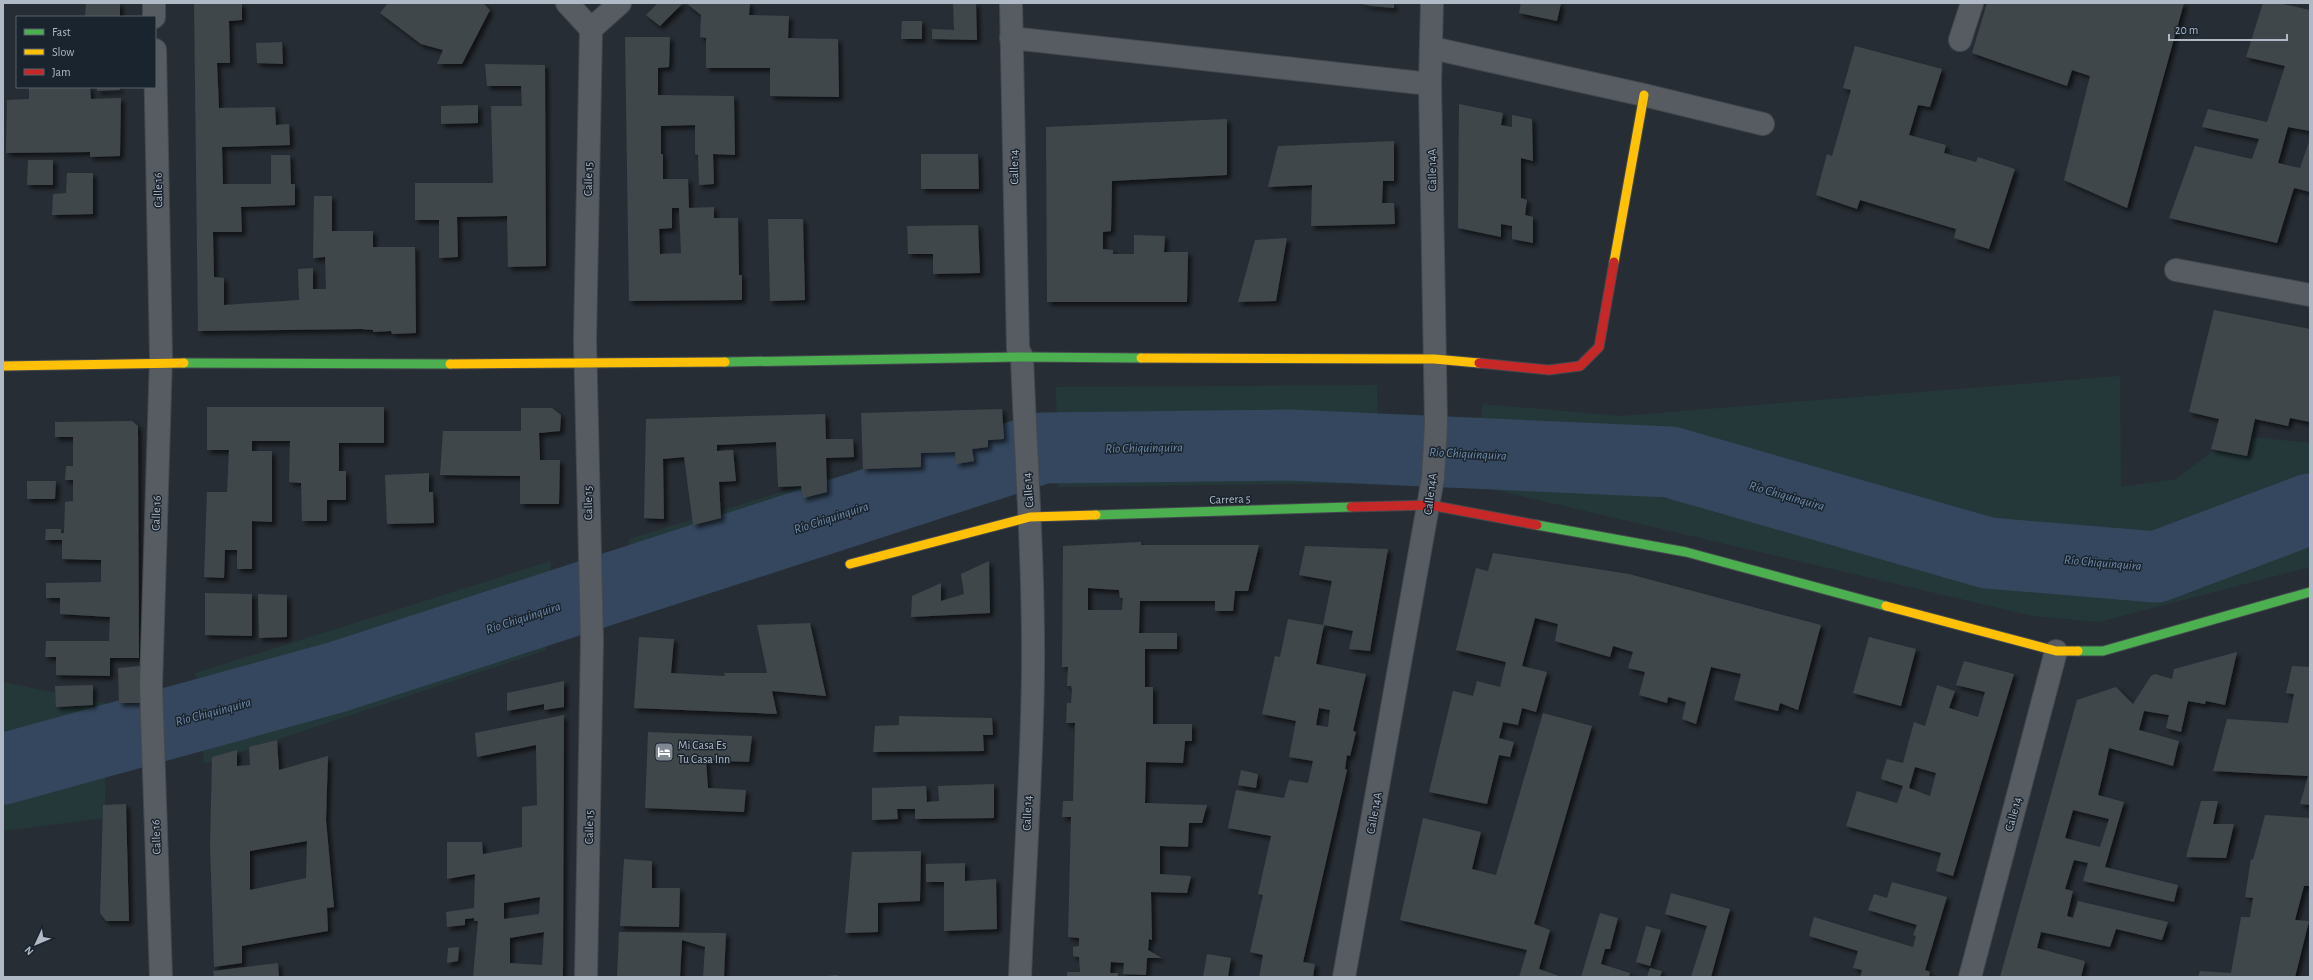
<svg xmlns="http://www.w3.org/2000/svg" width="2313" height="980" font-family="'Alegreya Sans',sans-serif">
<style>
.green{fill:#24383a}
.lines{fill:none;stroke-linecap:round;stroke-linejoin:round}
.river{stroke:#34475e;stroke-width:71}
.building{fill:#41464c;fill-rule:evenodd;filter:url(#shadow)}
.street-casing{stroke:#45494f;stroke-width:24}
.fast-casing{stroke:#45494f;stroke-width:11}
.slow-casing{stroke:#45494f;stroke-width:11}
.jam-casing{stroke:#45494f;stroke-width:11}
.street{stroke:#575c62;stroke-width:22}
.fast{stroke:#4caf50;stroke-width:9}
.slow{stroke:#ffc107;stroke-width:9}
.jam{stroke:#c62828;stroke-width:9}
.labels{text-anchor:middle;stroke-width:3;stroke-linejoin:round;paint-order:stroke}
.street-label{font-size:12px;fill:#b0bac6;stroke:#1a242f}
.poi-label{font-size:12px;fill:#b0bac6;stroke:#1a242f;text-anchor:start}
.water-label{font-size:13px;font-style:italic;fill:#708caa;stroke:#1a242f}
</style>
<defs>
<filter id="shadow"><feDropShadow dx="3.5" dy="3.5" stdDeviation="2" flood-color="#0009"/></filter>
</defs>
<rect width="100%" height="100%" fill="#272d34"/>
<!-- green -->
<g class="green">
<path d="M2120,376l1,111 55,-8 59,-44 75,8v124l-211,55 -66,-6 -563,-132 13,-80 137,12z"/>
<path d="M1377,385l1,98 -320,4 -2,-100z"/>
<path d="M988,442l8,56 -369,118 2,-77 185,-57z"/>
<path d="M551,561l-5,89 -342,114 -8,-91z"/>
<path d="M3,682l103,21 -1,115 -102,13z"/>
</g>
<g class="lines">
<!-- river -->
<path class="river" d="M3,769l334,-92 706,-229 247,-3 380,17 318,91 168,14 154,-58"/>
</g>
<!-- building -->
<g class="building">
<path d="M86,3h34v14h-35z"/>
<path d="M194,3h48v17l-13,1 1,42h-13l2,45 56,-1 1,18 13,-1 1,21 -68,2 1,37h48v-29h19l1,29h4v21l-54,2 1,25h-29l1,45 10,1v27l75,-5 -1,-31 15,-1v21h13l-1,-32 -12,1 1,-62h18v35h41v16h42l1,86 -24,1 -1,-3 -18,1v-2l-12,-1 -163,2z"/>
<path d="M388,3h95l7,7 -28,54h-25l6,-14 -22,-6 -41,-31z"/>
<path d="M658,3h25l-23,23 -14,-11z"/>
<path d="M686,3h64l-1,12 40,1 -1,22 50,1 1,58 -69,-1v-28h-64v-30l-6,-1 1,-22z"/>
<path d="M953,3h23l1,37 -45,-1v-10l22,1z"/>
<path d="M1358,3h36v5l-23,-2z"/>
<path d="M1521,3h40l-4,18 -38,-8z"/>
<path d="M1987,3h197l-57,205 -63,-28 26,-104 -18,-6 -5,16 -95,-33z"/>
<path d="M2263,3h16l31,7v121l-22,-4 -10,36 22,5 10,-29v53l-16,-4 -17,55 -108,-25 26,-72 57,13 7,-20 -57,-12 6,-18 59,13 18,-56 -39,-9z"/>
<path d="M902,21h20v18h-21z"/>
<path d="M625,37h45l-1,30 -11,1v27l76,1 1,59 -22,-1 1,30 -15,1 -1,-30 -3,-1v-29l-34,1v28h2v25h25l1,29 25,-1v11h24l1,57h3v25l-113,1zM672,208h7l2,45 -21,1 -1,-25 13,-1z"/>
<path d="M282,42l1,22 -26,-1 -1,-20z"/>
<path d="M1855,46l87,23 -12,38 -12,-2 -9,30 37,10 -2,8 32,9 2,-5 37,12 -26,80 -35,-11 2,-9 -96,-29 -3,9 -41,-14 11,-41 5,2 19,-66 -8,-2z"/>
<path d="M485,64l60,1 1,201 -38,1 -1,-51 -50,1 1,40 -19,1v-38h-24v-37h78l-2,-77h31l-1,-20h-34z"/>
<path d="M29,87h61l1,12 30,-1 -1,58 -30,1v-5l-84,1 1,-53 22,-1z"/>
<path d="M97,87h23v3l-23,1z"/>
<path d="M1459,104l44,9 -2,12 11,2v-12l20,4 1,42 -12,-3v40l6,2 -2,15 8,2v26l-21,-4v-13l-11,-2v13l-43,-9z"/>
<path d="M478,105v18l-37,1v-18z"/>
<path d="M1227,119v56l-115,6 -1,50 -8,1v17l10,1v4h21v-19l31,1 -1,16h24l-1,50h-140l-1,-175z"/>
<path d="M1394,141v40h-11l-1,22h12l1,21 -84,2 1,-41 -44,2 10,-41z"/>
<path d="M921,154h57l1,35h-58z"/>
<path d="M28,160h25v25h-26z"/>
<path d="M67,173h26v41l-41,1 1,-21 13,-1z"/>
<path d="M768,219h35l2,81 -35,1z"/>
<path d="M978,225l2,48 -47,1v-20h-25l-1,-28z"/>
<path d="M1287,238l-11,63 -38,1 17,-62z"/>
<path d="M2214,310l96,19v93l-20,-4 -2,8 -33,-7 -8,37 -36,-7 8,-30 -30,-7z"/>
<path d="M207,407h177v36h-45v28h7v29h-19v21h-25l-1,-38 -12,-1 1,-41h-38v10h20v71l-20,-1v48h-15v-19h-12l-1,28 -20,-1 3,-85h20l2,-42h-22z"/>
<path d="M521,408h31l9,7 -1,16 -21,2 1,27h20l-1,44h-39v-28l-80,-1 3,-44h78z"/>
<path d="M1002,409l2,30 -16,1v7l-16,2 2,12 -18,3 -1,-12 -34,1v14l-58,2 -2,-56z"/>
<path d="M825,414l1,25h27l1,18 -28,1 1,34 -24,6 -2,-12 -23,1 -2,-45 -59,3v6l16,-1 3,31 -17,1 2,36 -28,7 -9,-68 -21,2 1,60 -20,-1 2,-99z"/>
<path d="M132,421l6,5 1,232h-29v18l-54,-1v-18h-11l1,-16h63l1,-24 -50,-3v-16h-14v-15l55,-1v-22l-39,-1v-19h-17l1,-11h15v4h3l1,-31 8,-1v-21h-8l1,-14h7v-29h-18v-15z"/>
<path d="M429,473v19h4l1,31 -47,1 -2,-49z"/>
<path d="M27,481h29l-1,18h-28z"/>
<path d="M1141,542v3h118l-11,46h-13l-2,20h-18v-10h-75l-1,32h38v16h-32v38h8v37h39v17h-7l-2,22 -37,-1 -1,41 62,2 -5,18h-13l-1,24 -28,-1v28l31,2 -4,17 -36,-1 1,48 -3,-1 -1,11 14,8h-15l-1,17 -23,-1 1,-11 -13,-1 -1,11h8v4h-51v-5h13l-1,-15 -6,-1v-9l6,-1v-8l-11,-1 3,-120h-9l1,-16h10l2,-78h-9l1,-20h4l1,-13 -1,-4h-4l1,-19h-6l1,-121zM1088,588l31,2 1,8h3l-1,12h-34z"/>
<path d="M1305,546l83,3 -18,102 -21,-2 4,-18 -29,-6 -8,39 50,10 -13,57 3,1 -6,24 -3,-1 -2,14 2,1 -44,192 12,2 -2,13h-54l4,-22 -13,-3 13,-57 -5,-1 13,-58 -43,-8 8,-38 48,8 5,-18 19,3 5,-22 -24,-4 7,-36 -34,-7 13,-58 5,1 8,-38 35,6 9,-44 -33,-6zM1319,708l11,2 -2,17 -12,-2z"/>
<path d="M1493,553l136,21 192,51 -23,85 -18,-7 -2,8 -44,-11 7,-26 -30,-7 -15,57 -14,-5 4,-17 -18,-5 -1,6 -28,-8 6,-23 -17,-4 5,-16 -20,-6 -3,11 -55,-16 3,-17 -23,-6 -13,48 25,6 -11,40 -14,-4 -4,17 -15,-3 -4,16 15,4 -4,15 -11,-2 -12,49 -58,-12 24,-101 20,5 4,-15 23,6 6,-25 -50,-12 20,-82 12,3z"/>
<path d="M989,561l1,52 -79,4 1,-21 29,-13v18l23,-7 -3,-20z"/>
<path d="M205,593l47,1v42l-47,-1z"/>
<path d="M258,594l29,1v42l-28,1z"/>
<path d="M810,623l16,73 -54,-5 5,23 -143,-6 5,-71 35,2 -3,34 54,3 -1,-3h43l-10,-48z"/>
<path d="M1869,637l47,12 -15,57 -48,-13z"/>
<path d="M2237,652l-12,53 -19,-4 -1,3 -17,-3 -7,31 -15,-4 3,-13 -25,-4 -5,19 40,11 -6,25 -64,-18 -3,14 -8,33 26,7 -19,65 73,18 -4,17 -91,-21 5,-18 -14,-3 -9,29 8,2 -6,25 6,2 5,-17 90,21 -6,18 -46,-11 -6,18 -69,-15 -4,16 48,13 -4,16h-81l77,-277 39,-13 17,17 18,-28 4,-2 17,5 2,-10zM2073,810l36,9 -9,28 -35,-9z"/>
<path d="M1964,661l50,13 -61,202 -17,-5 5,-18 -95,-27 11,-35 40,12 6,-17 -22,-7 2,-8 4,-12 16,4 11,-41 11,4 12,-41 18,6 -6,17 29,9 7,-25 -29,-7zM1915,767l21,6 -6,23 -21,-8z"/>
<path d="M140,666v37h-21l-1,-35z"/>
<path d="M2292,666l18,1v138l-10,-1 8,-28 -95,-5 14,-52 61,4 6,-29 -8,-1z"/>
<path d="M564,681v26l-20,3v-6l-37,7v-18z"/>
<path d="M93,685v20l-37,2 -1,-21z"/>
<path d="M1543,713l49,13 -58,198 16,6 -11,39 23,8h-43l8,-27 -127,-30 23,-102 58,14 -9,37 24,6z"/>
<path d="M564,715l-1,262h-90l5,-56h-4v-3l-9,1v6l-18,2 -1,-15 28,-4 1,-34 -28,5v-37h35l1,12 39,-7v-40l15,-2 -1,-60 -59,12 -2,-24zM540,897l-1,17 -35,5v-16zM544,932l-2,33 -32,-2v-25z"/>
<path d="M899,716l93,2 1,17h-10l1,16 -111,1 2,-26 24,-1z"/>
<path d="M648,732l104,4 -3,26 -43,-2 2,28 38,2 -2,22 -99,-4z"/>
<path d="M277,740l2,30 49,-14 -2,64 8,87 -7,1 1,23 -86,15v17l-28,4 -4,-122 2,-88 25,-7v16l13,-1 -1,-18zM307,841l-1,37 -56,12v-39z"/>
<path d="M1241,770l17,4 -2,14 -18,-3z"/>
<path d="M994,784v34l-79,1v-10h-18l1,10 -26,1v-32l54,-2 1,16 12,-1 -1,-15z"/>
<path d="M2201,801h17l-5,23h21l-8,34 -40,-1z"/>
<path d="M126,804l3,117h-23l-6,-8 3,-108z"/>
<path d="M2265,815l45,3v68h-6l-9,34 14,1 -14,56h-97l2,-6 31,2 10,-56h9l3,-19 -8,-1 6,-38 2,1z"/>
<path d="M921,851l-1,50 -42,2v29l-33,1 7,-81z"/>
<path d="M624,859l28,2v27h28l-1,39 -59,-1z"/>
<path d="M965,863v18l31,-2 1,50 -53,2v-49h-18v-18z"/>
<path d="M1892,882l55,15 -22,73 5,2 -1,5h-69l2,-7 -9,-2 5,-17 -49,-15 5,-19 99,30 3,-11 -3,-1 4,-10 -49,-15 6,-16 13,4z"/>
<path d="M1671,893l59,16 -19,68h-20l16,-51 -42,-12z"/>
<path d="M1600,913l18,5 -8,31h-5l-4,15 29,9 -1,4h-48z"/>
<path d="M1646,926l15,4 -11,36 -14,-4z"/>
<path d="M619,932l107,1 -2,44h-21l2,-30 -23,-7 -2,37h-63z"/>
<path d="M459,947l-1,14 -11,2 1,-15z"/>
<path d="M1207,954l24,4 -3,19h-25z"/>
<path d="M278,963l1,14h-65l-1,-6z"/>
<path d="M1650,968l12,3 -2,6h-13z"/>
<path d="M838,975v2h-11v-1z"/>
</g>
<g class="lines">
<defs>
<g id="street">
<path d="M154,3v14"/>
<path d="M567,3l24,26"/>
<path d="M1011,3l7,346 4,8c4,105 12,210 11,315 -1,101 -9,203 -13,305"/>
<path d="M591,29l29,-26"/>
<path d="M1011,38l419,46"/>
<path d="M1960,40l12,-37"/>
<path d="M1432,48l212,47 119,29"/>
<path d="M155,50l6,307 -10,329 10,291"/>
<path d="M2176,270l134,25"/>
<path d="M586,977l6,-337 -7,-300 6,-311"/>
<path d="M1344,977l89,-499 3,-55 -6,-339 2,-81"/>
<path d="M1970,977l86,-326"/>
</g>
<g id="fast">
<path d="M725,362l297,-5 119,1"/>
<path d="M184,363l266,1"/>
<path d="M1096,515l255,-8"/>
<path d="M1537,525l149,27 200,54"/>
<path d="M2078,651h25l207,-59"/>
</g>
<g id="slow">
<path d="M1614,262l30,-167"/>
<path d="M1141,358l293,1 45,4"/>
<path d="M450,364l275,-2"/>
<path d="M3,366l181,-3"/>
<path d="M850,564l180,-47 66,-2"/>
<path d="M1886,606l170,45h22"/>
</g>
<g id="jam">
<path d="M1479,363l70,7 31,-4 19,-19 15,-85"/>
<path d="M1351,507l79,-2 107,20"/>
</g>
</defs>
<!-- street casing -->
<use href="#street" class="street-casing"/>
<!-- fast casing -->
<use href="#fast" class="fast-casing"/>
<!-- slow casing -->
<use href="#slow" class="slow-casing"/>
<!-- jam casing -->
<use href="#jam" class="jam-casing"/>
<!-- street -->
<use href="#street" class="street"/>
<!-- fast -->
<use href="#fast" class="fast"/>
<!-- slow -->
<use href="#slow" class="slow"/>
<!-- jam -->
<use href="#jam" class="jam"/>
</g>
<!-- icons -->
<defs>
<symbol id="hotel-square" viewBox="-11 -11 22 22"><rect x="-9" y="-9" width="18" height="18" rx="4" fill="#808993" stroke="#1a242f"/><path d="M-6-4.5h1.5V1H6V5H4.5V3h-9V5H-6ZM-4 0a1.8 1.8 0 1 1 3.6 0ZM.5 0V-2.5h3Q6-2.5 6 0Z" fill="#fff"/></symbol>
</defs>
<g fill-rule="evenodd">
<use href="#hotel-square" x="653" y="741" width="22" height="22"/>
</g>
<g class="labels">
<!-- street labels -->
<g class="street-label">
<text transform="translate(1014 167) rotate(-91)" y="4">Calle 14</text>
<text transform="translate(1432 170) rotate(-91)" y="4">Calle 14A</text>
<text transform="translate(588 179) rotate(-89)" y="4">Calle 15</text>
<text transform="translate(158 190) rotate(-91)" y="4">Calle 16</text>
<text transform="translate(1028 490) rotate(-95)" y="4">Calle 14</text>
<text transform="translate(1430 494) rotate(-83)" y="4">Calle 14A</text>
<text transform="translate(1230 499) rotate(-2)" y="4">Carrera 5</text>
<text transform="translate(588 503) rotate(-91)" y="4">Calle 15</text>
<text transform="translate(156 513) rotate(-88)" y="4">Calle 16</text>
<text transform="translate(1027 813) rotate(-88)" y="4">Calle 14</text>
<text transform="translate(1374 813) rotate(-80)" y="4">Calle 14A</text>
<text transform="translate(2013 814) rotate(-75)" y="4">Calle 14</text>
<text transform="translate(589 827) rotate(-89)" y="4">Calle 15</text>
<text transform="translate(156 837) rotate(-92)" y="4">Calle 16</text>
</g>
<!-- poi labels -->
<g class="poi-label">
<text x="678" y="749">Mi Casa Es<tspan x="678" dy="14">Tu Casa Inn</tspan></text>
</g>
<!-- water labels -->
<g class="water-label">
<text transform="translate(1144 447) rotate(-1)" y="5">Río Chiquinquira</text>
<text transform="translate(1468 453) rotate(3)" y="5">Río Chiquinquira</text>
<text transform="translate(1787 495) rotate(16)" y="5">Río Chiquinquira</text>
<text transform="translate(831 517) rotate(-18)" y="5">Río Chiquinquira</text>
<text transform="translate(2103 562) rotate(5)" y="5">Río Chiquinquira</text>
<text transform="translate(523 617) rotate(-18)" y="5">Río Chiquinquira</text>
<text transform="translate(213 711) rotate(-15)" y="5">Río Chiquinquira</text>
</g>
</g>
<!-- border -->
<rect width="2313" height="980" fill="none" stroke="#b0bac6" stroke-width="8"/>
<!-- legend -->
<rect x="16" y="16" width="140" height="72" fill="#1a242f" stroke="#56606b"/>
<rect x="24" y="29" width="20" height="6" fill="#4caf50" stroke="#56606b"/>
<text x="52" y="36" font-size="12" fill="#b0bac6">Fast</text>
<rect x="24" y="49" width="20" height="6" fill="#ffc107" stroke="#56606b"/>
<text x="52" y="56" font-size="12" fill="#b0bac6">Slow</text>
<rect x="24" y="69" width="20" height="6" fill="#c62828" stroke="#56606b"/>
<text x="52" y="76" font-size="12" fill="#b0bac6">Jam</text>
<!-- north arrow -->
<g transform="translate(36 944) rotate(226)" stroke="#1a242f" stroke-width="3" paint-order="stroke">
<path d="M0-3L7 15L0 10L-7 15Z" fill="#b0bac6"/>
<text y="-6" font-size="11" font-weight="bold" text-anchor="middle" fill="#b0bac6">N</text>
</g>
<!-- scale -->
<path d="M2169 34v6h118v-6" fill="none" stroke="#b0bac6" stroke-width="2"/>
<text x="2175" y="34" font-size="12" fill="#b0bac6" stroke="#1a242f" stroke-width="3" paint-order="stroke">20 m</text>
</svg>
